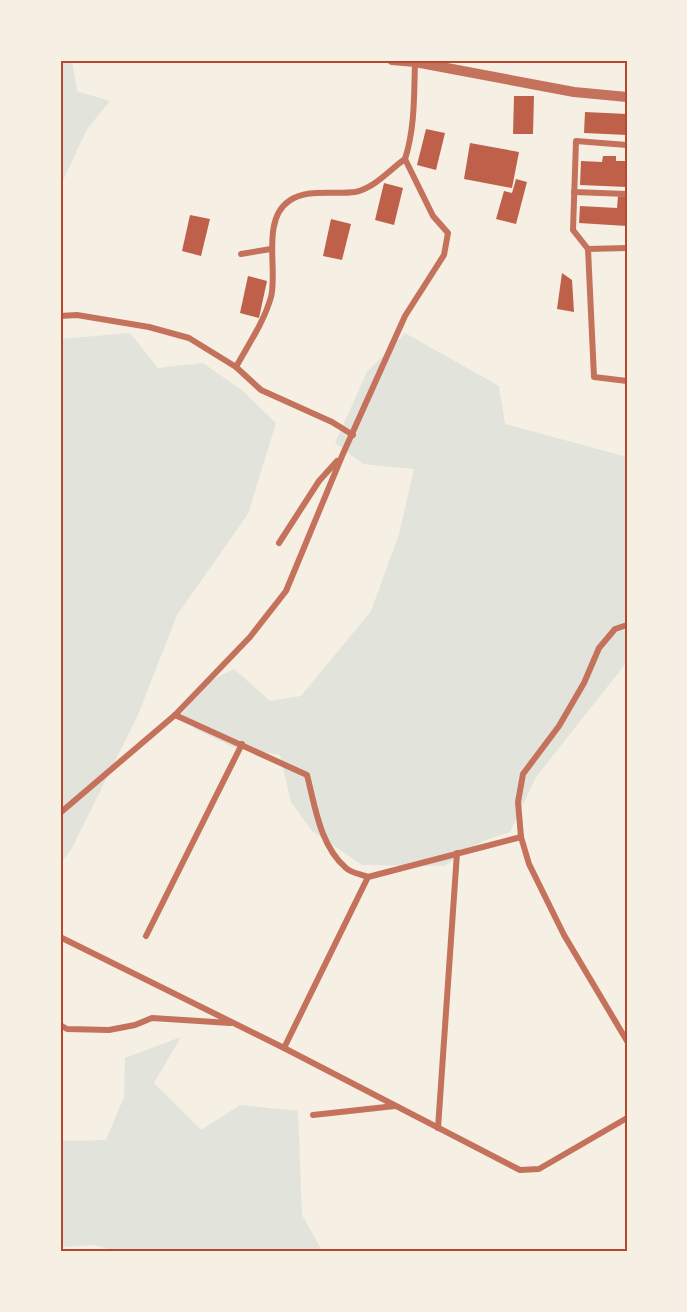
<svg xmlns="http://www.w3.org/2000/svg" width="687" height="1312" font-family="'Work Sans',sans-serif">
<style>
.green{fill:#e2e4dc}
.building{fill:#bf614a}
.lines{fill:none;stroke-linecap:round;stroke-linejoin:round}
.minor{stroke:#c5725c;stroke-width:6}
.tertiary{stroke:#c5725c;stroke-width:10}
.neatline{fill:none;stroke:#b5482f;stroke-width:2}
</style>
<rect width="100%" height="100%" fill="#f6efe4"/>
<!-- green -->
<g class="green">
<path d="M60,60h12l5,31 33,10 -23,28 -27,58z"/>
<path d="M130,333l28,35 45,-5 40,28 33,32 -28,91 -71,101 -39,100 -67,135 -11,14v-525z"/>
<path d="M405,333l94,53 6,38 122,33v205l-91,115 -26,55 -27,9 -39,25 -82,-1 -50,-34 -21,-29 -11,-47 -47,-8 -38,-18 -13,-15 26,-32 26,-13 36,32 31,-5 70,-85 28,-77 15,-65 -51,-5 -28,-21 32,-71z"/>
<path d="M181,1037l-27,46 47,47 39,-25 58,6 4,104 21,37h-206l-22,-7 -35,2v-106l46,-1 18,-43 1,-39z"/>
</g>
<!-- building -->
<g class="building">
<path d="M514,96h20l-1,38h-20z"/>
<path d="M585,112l42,2v21l-43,-2z"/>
<path d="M426,129l19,4 -9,37 -19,-5z"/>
<path d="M470,143l49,9 -7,36 -48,-9z"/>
<path d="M603,156h13v5h11v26l-47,-2 1,-24 21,1z"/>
<path d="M516,179l11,3 -11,42 -20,-5 8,-28 8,2z"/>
<path d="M384,183l19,5 -9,37 -19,-5z"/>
<path d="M618,196l9,1v29l-48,-3 1,-17 37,2z"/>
<path d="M190,215l20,4 -9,37 -19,-5z"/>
<path d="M331,219l20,5 -9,36 -19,-4z"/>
<path d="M562,273l10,7 2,32 -17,-3z"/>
<path d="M248,276l19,5 -8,37 -19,-5z"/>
</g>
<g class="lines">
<!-- minor -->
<g class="minor">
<path d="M574,192l53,2"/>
<path d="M627,248l-39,1 6,128 33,4"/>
<path d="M588,249l-15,-19 3,-89 51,4"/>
<path d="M241,254l30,-5"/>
<path d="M60,316l17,-1 72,12 40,11 47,29 25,23 71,32 21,13"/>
<path d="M236,367c12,-22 28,-45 35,-70 7,-26 -10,-77 18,-96 18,-13 45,-6 66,-9 20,-4 34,-22 50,-33"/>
<path d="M279,543l40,-62 18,-20"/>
<path d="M627,625l-12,4 -16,19 -15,35 -25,43 -36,48 -5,28 3,35 8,27 35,71 63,106"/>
<path d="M175,715l132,60c8,31 13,71 39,93 5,5 15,6 22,9l153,-40"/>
<path d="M60,813l115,-98 75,-78 36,-46 56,-135 63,-140 39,-61 4,-22 -15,-17 -28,-57c10,-31 9,-64 10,-97"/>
<path d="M146,936l96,-192"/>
<path d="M60,937l224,111 236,122 19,-1 88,-51"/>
<path d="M60,1025l7,4 42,1 26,-5 17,-7 78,5"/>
<path d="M284,1048l84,-171"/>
<path d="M313,1115l82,-9"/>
<path d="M438,1128l19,-275"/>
</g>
<!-- tertiary -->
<path class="tertiary" d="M392,60l23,2 159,30 53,5"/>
</g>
<!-- border -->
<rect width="687" height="1312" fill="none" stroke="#f6efe4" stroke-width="123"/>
<rect x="62" y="62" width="564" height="1188" class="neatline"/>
</svg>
